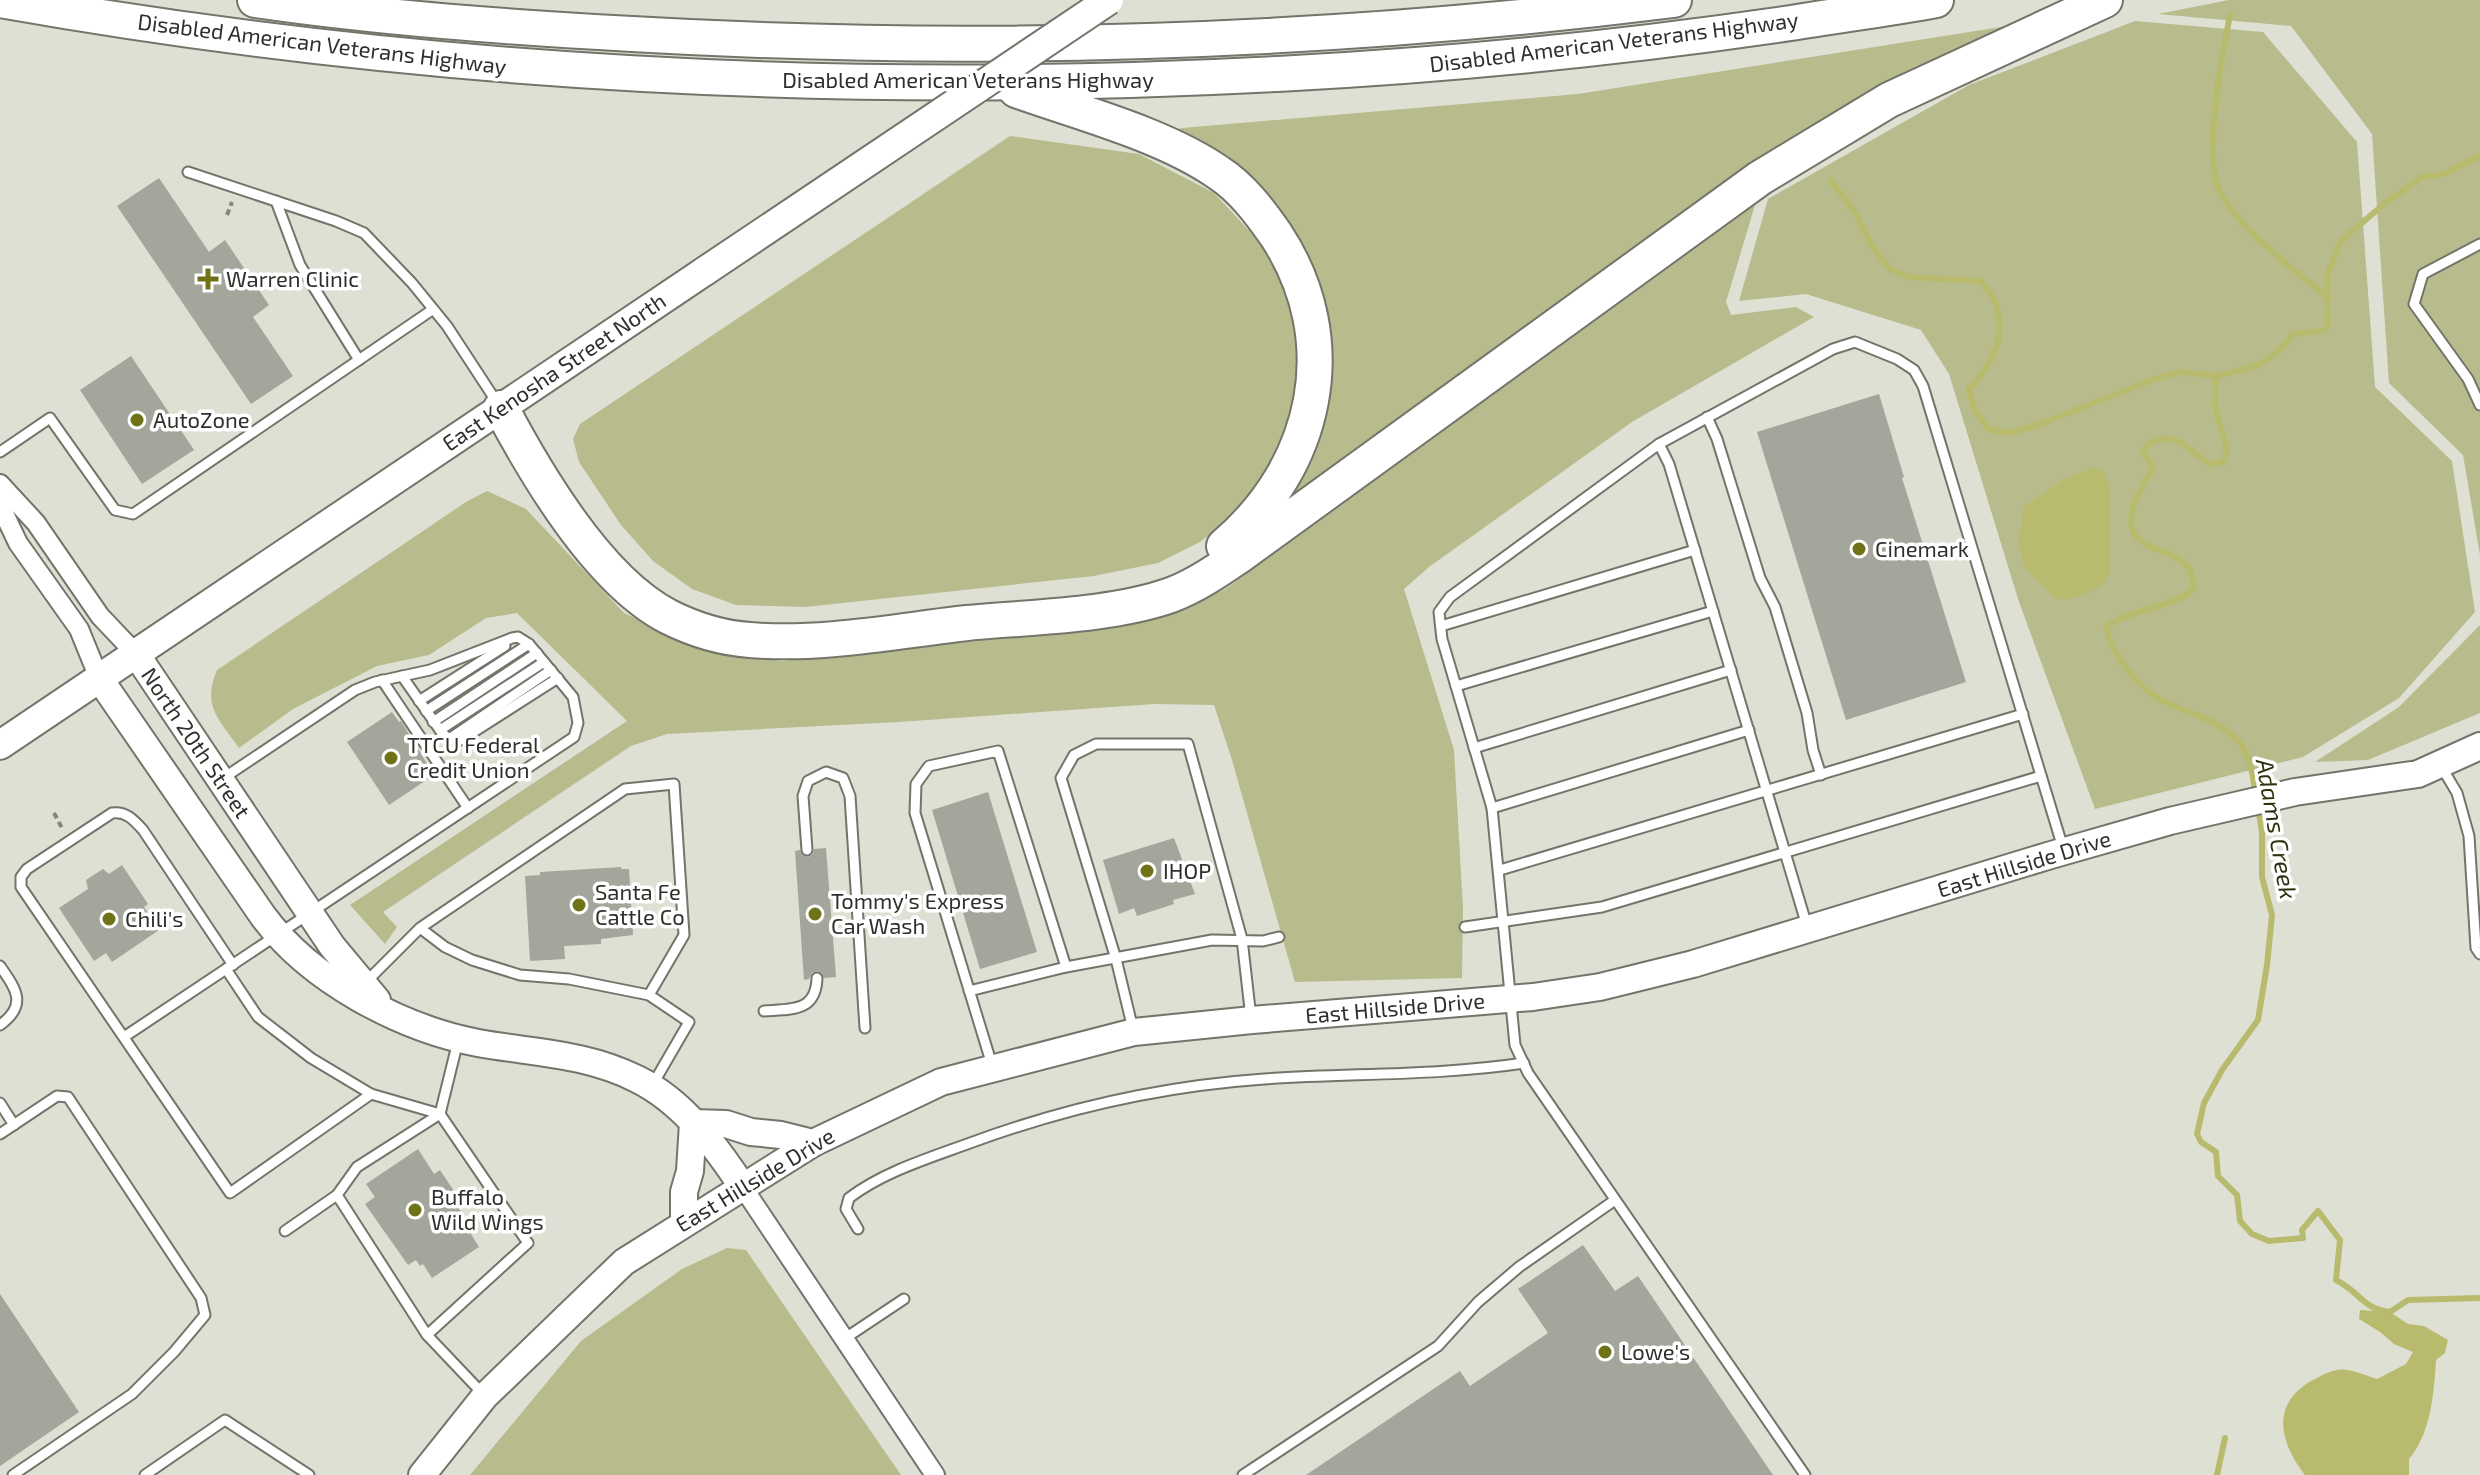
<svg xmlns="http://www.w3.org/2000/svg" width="2480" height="1475" font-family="'Exo 2',sans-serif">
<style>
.green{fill:#b8bb8c}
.water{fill:#b8bb6d}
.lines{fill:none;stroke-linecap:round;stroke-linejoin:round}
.stream{stroke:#b8bb6d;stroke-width:6}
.building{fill:#a4a59b}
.lane-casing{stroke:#73746a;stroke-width:13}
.street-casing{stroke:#73746a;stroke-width:22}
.secondary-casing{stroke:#73746a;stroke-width:30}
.primary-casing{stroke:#73746a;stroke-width:32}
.highway-casing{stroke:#73746a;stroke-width:38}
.path{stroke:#85867e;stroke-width:4;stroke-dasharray:6 4;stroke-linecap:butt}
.lane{stroke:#fff;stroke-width:9}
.street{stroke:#fff;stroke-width:18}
.secondary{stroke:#fff;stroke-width:26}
.primary{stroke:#fff;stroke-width:28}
.highway{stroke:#fff;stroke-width:34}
.primary-bridge-casing{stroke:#73746a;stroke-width:32;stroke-linecap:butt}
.primary-bridge{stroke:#fff;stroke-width:28}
.poi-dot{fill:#707217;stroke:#fff;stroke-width:3}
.labels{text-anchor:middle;stroke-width:7;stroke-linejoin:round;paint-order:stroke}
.street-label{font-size:22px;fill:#2f2f2b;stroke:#fff}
.poi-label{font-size:22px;fill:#2f2f2b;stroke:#fff;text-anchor:start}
.water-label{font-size:24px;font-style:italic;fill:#30310f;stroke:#fff}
</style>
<rect width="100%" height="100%" fill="#dfe0d4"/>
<!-- green -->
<g class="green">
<path d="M2229,0h251v555l-17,-100 -74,-72 -17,-249 -81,-108 -133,-12z"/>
<path d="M2135,21l128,11 94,110 18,245 77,74 23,151 -76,86 -96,59 -208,52 -76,-207 -70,-228 -28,-44 -115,-36 -67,7 29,-102 201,-114z"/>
<path d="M2026,23l-111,55 -623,429 -6,-7 30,-221 -144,-147 10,-4 396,-34z"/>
<path d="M1010,136l129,18 75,39 57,61 25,72 6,49 -18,65 -32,60 -52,42 -42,21 -64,13 -289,31 -69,-2 -44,-16 -39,-28 -32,-36 -42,-63 -6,-23 7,-15z"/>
<path d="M1755,205l-29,97 5,13 65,-8 18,10 -182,105 -203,145 -25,22 50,161 9,158 -1,70 -167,4 -63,-222 -18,-55 -60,-1 -255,18 -232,12 -36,12 -248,166 14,15 -12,17 -35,-39 277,-184 -110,-108 -31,5 -57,37 -52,11 -84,43 -54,39c-21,-30 -37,-42 -22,-78l249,-168 21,-11 39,18 98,104 82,37 76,11 344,-35 98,-36z"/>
<path d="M2480,625v88l-112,47 -53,2 84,-55z"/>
<path d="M727,1248l19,2 155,225h-431l111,-134 101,-72z"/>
</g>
<!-- water -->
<g class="water">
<path d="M2094,467l9,4 6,14 1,86 -8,14 -15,9 -21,6 -11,-2 -29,-29 -8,-24 6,-39 39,-26z"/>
<path d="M2360,1310l30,2 18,12 16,2 24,14 -3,13 -9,7c-2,33 -5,73 -27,99v16h-104c-28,-36 -34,-75 12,-97 9,-5 20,-10 30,-8 9,1 20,6 30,9l29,-15 7,-12 -19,-8 -14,-12 -21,-13z"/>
</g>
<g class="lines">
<!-- stream -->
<g class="stream">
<path d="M2230,15c-8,40 -29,147 -8,181 24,39 72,73 106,102"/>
<path d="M1831,180l24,33 17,33 18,23 18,8 73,4c33,37 18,76 -12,108l5,20 14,20 20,4 24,-6 123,-48 27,-7 34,4 -1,31 12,42 -4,13 -14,2c-23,-16 -39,-40 -67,-14l11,17c-6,12 -16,27 -20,40 -15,59 64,28 60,83 -25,19 -60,18 -87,37 6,28 30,59 55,73 27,14 61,19 80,45 10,14 12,31 14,47"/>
<path d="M2216,376c36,-8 55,-11 77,-42l31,-3 4,-7 -1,-49 14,-34 43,-37 39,-28 18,-1 39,-19"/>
<path d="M2258,807l4,25v45l10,38 -5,50 -9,55 -36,50 -18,33 -7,31 4,8 15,10 2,24 19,19 3,26 12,13 17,7 34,-3 -1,-8 16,-19 22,29 -4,40c24,12 27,29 54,32l18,-12 72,-2"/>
<path d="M2217,1475l8,-37"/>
</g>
</g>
<!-- building -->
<g class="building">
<path d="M159,178l50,74 16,-12 44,65 -16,12 40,59 -42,28 -134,-198z"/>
<path d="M131,356l63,94 -52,34 -62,-94z"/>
<path d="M1879,394l25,83 -2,1 64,204 -120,38 -89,-288z"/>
<path d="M392,712l7,10 2,-1 33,54 -45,30 -42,-63z"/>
<path d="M988,792l49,160 -57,17 -48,-159z"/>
<path d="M1174,838l21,56 -22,6 1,4 -37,12 -3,-8 -15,6 -16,-54z"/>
<path d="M826,848l10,129 -12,1 -2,-5 -5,-2 -5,2 -3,6 -5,1 -9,-129 5,-1 3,6 5,1 5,-3 1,-5z"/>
<path d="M122,865l26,39 -4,3 15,23 -47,32 -6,-9 -12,8 -35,-53 29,-19 -2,-9 17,-11 6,5z"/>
<path d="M621,867v2h8l4,66 -32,4v5l-37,2 1,13 -35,2 -5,-85 15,-1v-3z"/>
<path d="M418,1149l16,25 6,-4 22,33 -5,3 18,26 -4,2 8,13 -47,31 -9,-14 -3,2 -4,-6 -8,5 -43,-61 10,-7 -9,-13z"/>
<path d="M1583,1245l32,46 23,-15 135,199h-467l154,-104 10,15 78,-53 -30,-44z"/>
<path d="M0,1294l79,118 -79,54z"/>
</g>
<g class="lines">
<defs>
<g id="lane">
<path d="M188,172l148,49 28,12 48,50 35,43 51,78"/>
<path d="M276,201l24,64 59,95"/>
<path d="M2480,244l-57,30 -9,30 54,75 12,26"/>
<path d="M1707,417l10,22 43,139 15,29 32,106 6,37 8,25"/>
<path d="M1659,444l174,-95 22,-7 42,17 17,11 9,16 140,462"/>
<path d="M0,452l50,-34 65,92 18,4 299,-204"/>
<path d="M1441,626l254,-76"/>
<path d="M402,676l40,57 7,6 12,1 97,-62"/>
<path d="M382,680l86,128"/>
<path d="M1456,686l257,-75"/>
<path d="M419,701l86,-55"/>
<path d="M426,711l103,-67"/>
<path d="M433,722l104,-69"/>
<path d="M440,730l104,-68"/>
<path d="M449,739l102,-69"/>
<path d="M1474,748l257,-78"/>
<path d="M2441,766l16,27 12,43 7,112 4,6"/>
<path d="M1492,808l257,-78"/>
<path d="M807,850l-4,-54 5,-15 18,-9 17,6 7,18 15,232"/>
<path d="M1500,870l523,-156"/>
<path d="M1465,927l137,-20 439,-131"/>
<path d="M233,965l-90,-135c-9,-10 -17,-19 -31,-17l-85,56 -6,8v10l209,306 141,-99 69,20"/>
<path d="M0,966c16,23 28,39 0,59"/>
<path d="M1066,967l146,-27 51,1 16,-4"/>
<path d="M226,969l32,48 53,41 60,36"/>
<path d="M366,982l54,-54 205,-139 49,-5 10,151 -35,60 -80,-16 -49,-4 -48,-15 -27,-13 -25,-19"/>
<path d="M969,991l97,-24 -68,-216 -69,15 -13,18 -1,29c26,84 51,168 77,252"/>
<path d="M649,995l40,27 -36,62"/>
<path d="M764,1011c28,-2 52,1 53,-33"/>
<path d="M1133,1029l-17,-70 -55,-181 13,-23 22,-11h92l54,195 9,79"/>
<path d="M124,1037l450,-300 4,-14 -5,-26 -44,-53 -11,-7 -6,1 -82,32 -55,12 -20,8 -133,89"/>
<path d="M458,1041l-18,73 88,129 -101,92 56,59"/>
<path d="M0,1103l14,22"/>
<path d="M0,1134l57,-38 11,1 133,201 4,17 -31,37 -42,42 -119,81"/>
<path d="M858,1229l-12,-20 3,-11c34,-26 80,-40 121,-55 95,-35 193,-57 294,-64 87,-6 173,-3 260,-16"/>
<path d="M285,1231l52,-36"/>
<path d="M427,1335l-90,-140 20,-28 83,-53"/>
<path d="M844,1339l60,-40"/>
<path d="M145,1475l80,-55 84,55"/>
<path d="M1243,1475l195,-129 40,-44 41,-35 96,-67"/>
<path d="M1805,1475l-277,-402 -13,-28 -23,-237 -50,-169 -3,-27 11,-15 209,-153 10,20 138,462"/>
</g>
<g id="street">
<path d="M0,484l36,39 64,93 36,38"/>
<path d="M0,505l18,38 61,86 20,49"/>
<path d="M742,1186l193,289"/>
</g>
<g id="secondary">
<path d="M136,654l196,292 45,54"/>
<path d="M99,678l164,238c47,64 137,112 215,127 55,10 107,10 159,36 45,22 78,66 105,107"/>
<path d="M693,1123l33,1 25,8 30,3 32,8"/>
<path d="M684,1223v-31l6,-21 3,-48"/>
<path d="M422,1475l63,-79 139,-134 189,-119 128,-61 193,-50 118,-12 281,-23 67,-10 93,-23 358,-109 119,-34 125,-29 123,-18 62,-28"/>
</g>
<path id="primary" d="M0,745l705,-474"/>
<g id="highway">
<path d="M0,0c428,76 862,97 1295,73 166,-9 332,-26 496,-50 48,-8 97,-14 145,-23"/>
<path d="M255,0c125,18 251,27 377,34 347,20 697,9 1042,-34"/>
<path d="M1016,90c64,23 147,44 203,83 23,15 41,39 57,62 69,105 42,231 -52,311"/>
<path d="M501,408c36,68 98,173 168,209 26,13 52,21 81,23 70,6 147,-9 217,-17 63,-6 145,-7 204,-28 24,-9 46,-24 68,-39l521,-378 129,-78 216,-100"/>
</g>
</defs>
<!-- lane casing -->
<use href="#lane" class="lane-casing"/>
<!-- street casing -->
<use href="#street" class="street-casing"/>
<!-- secondary casing -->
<use href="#secondary" class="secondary-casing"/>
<!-- primary casing -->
<use href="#primary" class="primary-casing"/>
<!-- highway casing -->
<use href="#highway" class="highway-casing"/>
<!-- path -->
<g class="path">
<path d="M227,215l5,-13"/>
<path d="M54,813l8,15"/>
</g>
<!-- lane -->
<use href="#lane" class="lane"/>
<!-- street -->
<use href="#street" class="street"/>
<!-- secondary -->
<use href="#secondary" class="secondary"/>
<!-- primary -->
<use href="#primary" class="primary"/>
<!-- highway -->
<use href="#highway" class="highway"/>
<defs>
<path id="primary-bridge" d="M705,271l404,-271"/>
</defs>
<!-- primary-bridge casing -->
<use href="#primary-bridge" class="primary-bridge-casing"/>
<!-- primary-bridge -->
<use href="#primary-bridge" class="primary-bridge"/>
</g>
<!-- markers -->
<g class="poi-dot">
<path d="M204 267h8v8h8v8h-8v8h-8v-8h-8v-8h8z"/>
<circle cx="137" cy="420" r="8"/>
<circle cx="1859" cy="549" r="8"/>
<circle cx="391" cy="758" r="8"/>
<circle cx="1147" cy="871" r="8"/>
<circle cx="579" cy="905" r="8"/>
<circle cx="815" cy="914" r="8"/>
<circle cx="109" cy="919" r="8"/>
<circle cx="415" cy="1210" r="8"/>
<circle cx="1605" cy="1352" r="8"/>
</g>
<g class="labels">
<!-- street labels -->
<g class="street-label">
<text transform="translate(1614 42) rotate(-7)" y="8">Disabled American Veterans Highway</text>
<text transform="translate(322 44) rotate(7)" y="8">Disabled American Veterans Highway</text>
<text x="968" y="88">Disabled American Veterans Highway</text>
<text transform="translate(554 372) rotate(-34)" y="8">East Kenosha Street North</text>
<text transform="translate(196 743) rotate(56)" y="8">North 20th Street</text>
<text transform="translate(2024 864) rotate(-17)" y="8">East Hillside Drive</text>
<text transform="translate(1395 1008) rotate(-5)" y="8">East Hillside Drive</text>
<text transform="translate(755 1180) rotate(-31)" y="8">East Hillside Drive</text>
</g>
<!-- poi labels -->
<g class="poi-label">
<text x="226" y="287">Warren Clinic</text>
<text x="153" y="428">AutoZone</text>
<text x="1875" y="557">Cinemark</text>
<text x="407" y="753">TTCU Federal<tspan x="407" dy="25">Credit Union</tspan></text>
<text x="1163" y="879">IHOP</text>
<text x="595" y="900">Santa Fe<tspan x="595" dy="25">Cattle Co</tspan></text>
<text x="831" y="909">Tommy's Express<tspan x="831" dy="25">Car Wash</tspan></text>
<text x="125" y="927">Chili's</text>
<text x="431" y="1205">Buffalo<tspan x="431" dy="25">Wild Wings</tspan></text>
<text x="1621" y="1360">Lowe's</text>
</g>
<!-- water labels -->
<g class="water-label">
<text transform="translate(2276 829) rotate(80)" y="8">Adams Creek</text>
</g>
</g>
</svg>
